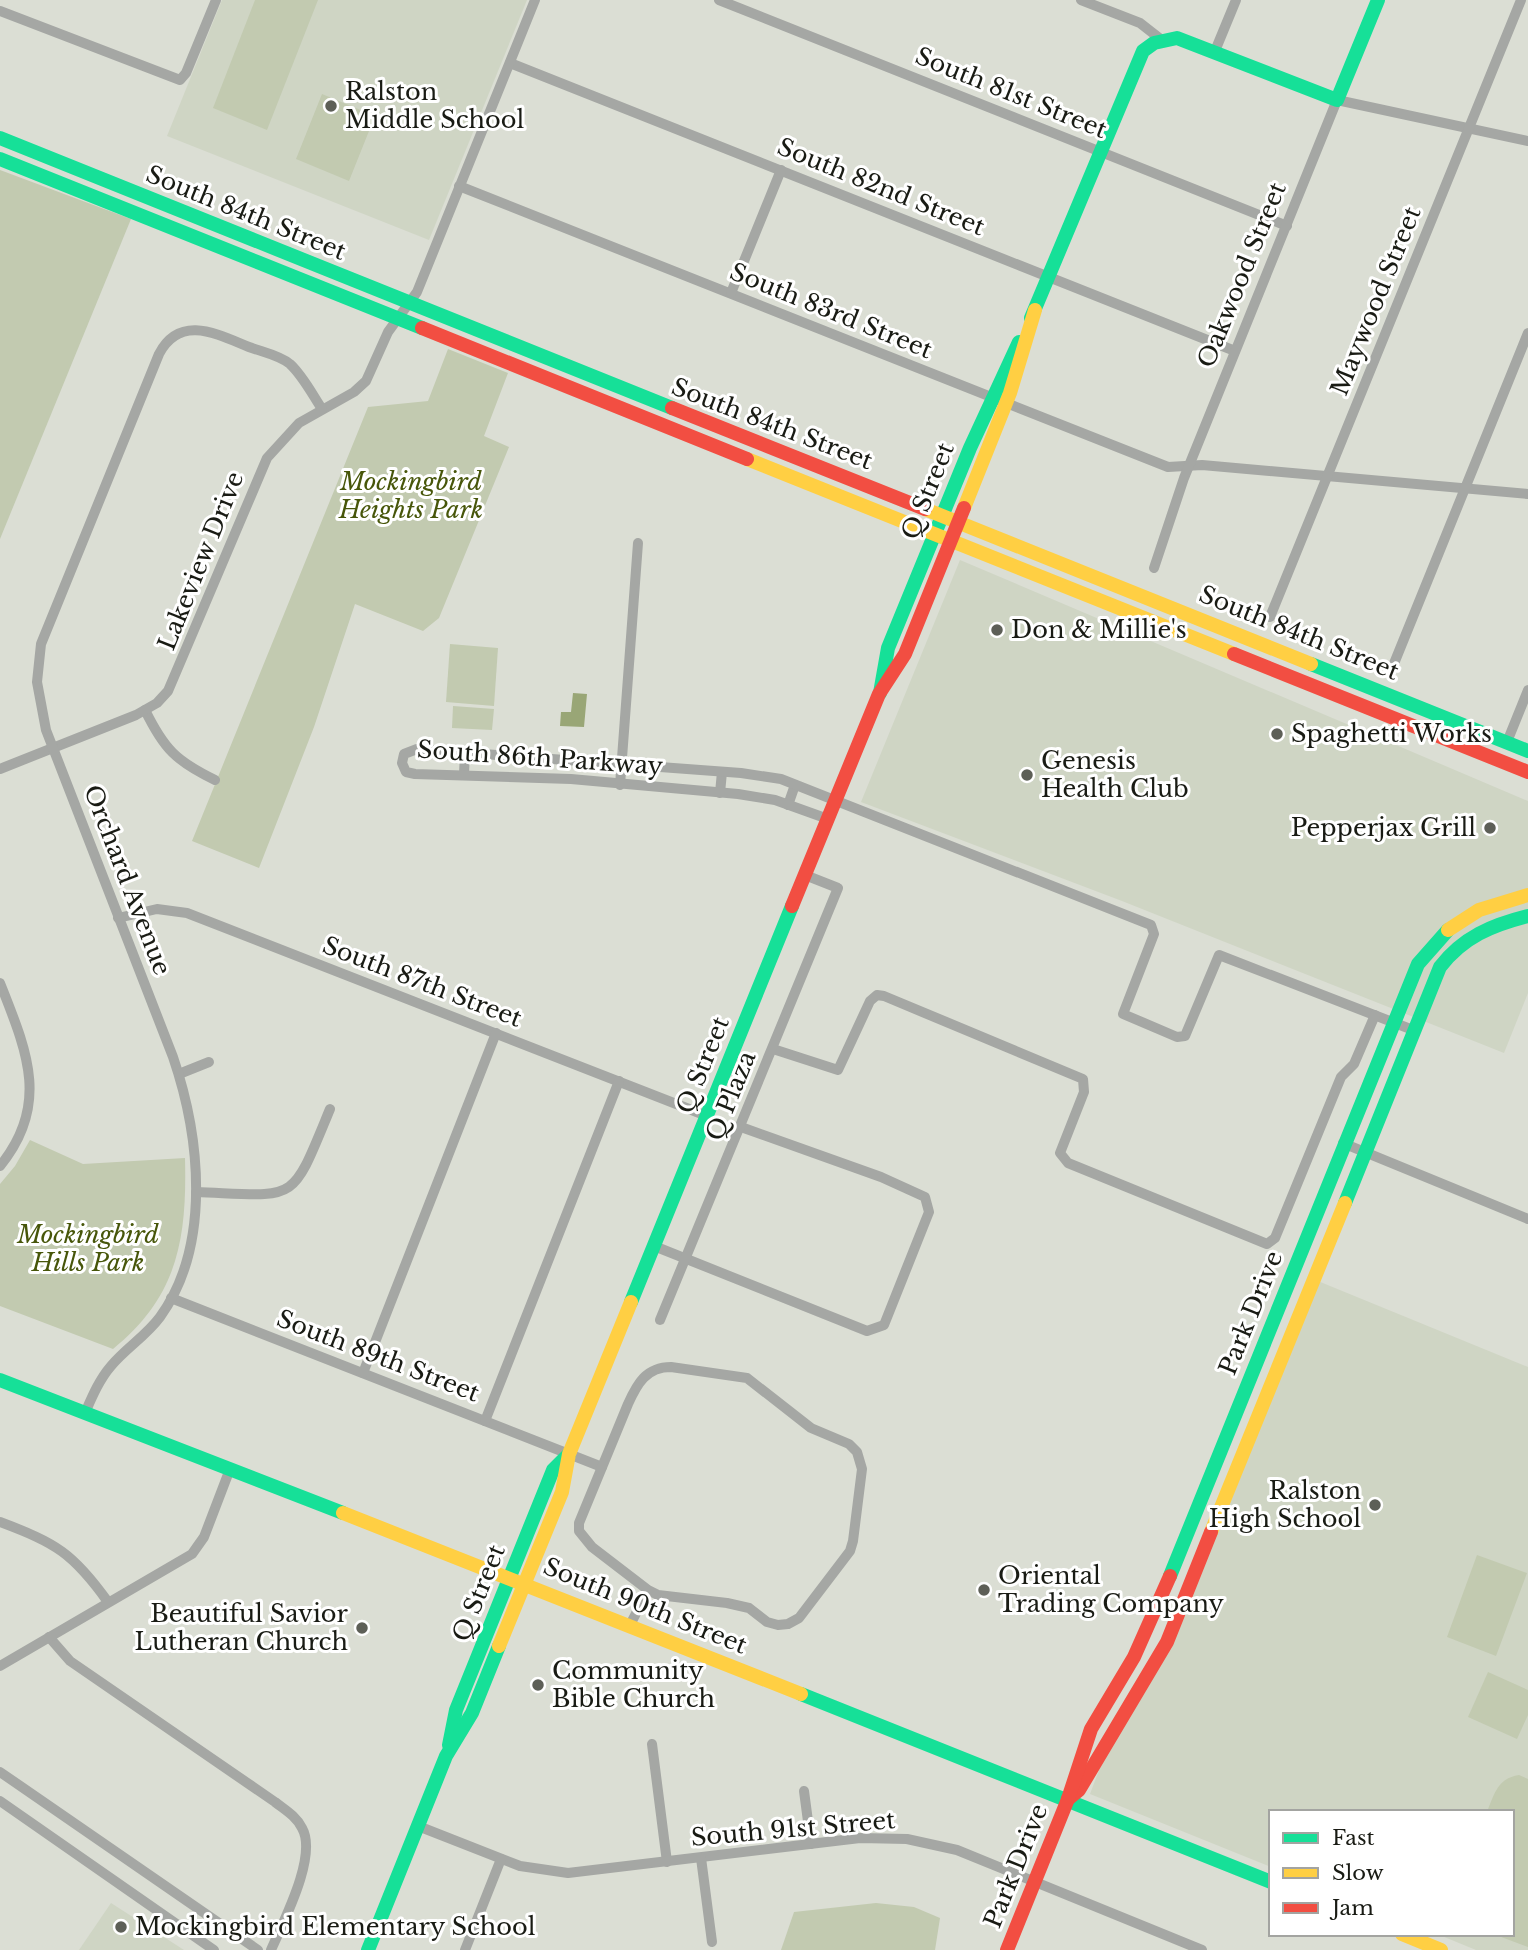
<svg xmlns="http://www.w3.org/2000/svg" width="1528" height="1950" font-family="'Libre Baskerville',serif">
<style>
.built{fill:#cfd5c4}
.green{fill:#c2cab0}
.water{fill:#99a676}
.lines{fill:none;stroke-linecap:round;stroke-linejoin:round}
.street{stroke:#a5a7a4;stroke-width:10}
.fast{stroke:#16e098;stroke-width:14}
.slow{stroke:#ffcf43;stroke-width:14}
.jam{stroke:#f24e42;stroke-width:14}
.poi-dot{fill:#5d5f57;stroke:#fff;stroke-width:2.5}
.labels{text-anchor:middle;stroke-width:6;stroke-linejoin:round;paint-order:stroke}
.poi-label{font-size:24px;fill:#191b14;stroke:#fff;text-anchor:start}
.street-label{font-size:24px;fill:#191b14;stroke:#fff}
.park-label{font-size:24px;font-style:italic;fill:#47560a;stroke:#fff}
</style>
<rect width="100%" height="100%" fill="#dbded4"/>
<!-- built -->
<g class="built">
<path d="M222,0h305l-98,240 -262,-104z"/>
<path d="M960,560l568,241v192l-24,60 -382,-152 -261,-99z"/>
<path d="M1313,1279l215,88v583h-52l-39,-16h75v-122h-241v55l-181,-73 25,-66 52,-86z"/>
<path d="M111,1903l73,47h-105z"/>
</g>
<!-- green -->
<g class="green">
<path d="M255,0h63l-51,130 -54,-22z"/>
<path d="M322,94l53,22 -26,65 -53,-22z"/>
<path d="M0,170l131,49 -131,320z"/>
<path d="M448,349l60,24 -24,63 25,11 -70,171 -16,13 -68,-27 -41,123 -55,141 -67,-27 176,-434 60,-6z"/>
<path d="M450,644l48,4 -4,58 -48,-4z"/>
<path d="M453,706l41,3 -2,21 -40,-2z"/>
<path d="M30,1140l53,24 102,-6c2,81 -7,138 -72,191l-113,-43v-122l15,-18z"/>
<path d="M1477,1555l50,18 -31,83 -49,-19z"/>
<path d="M1488,1672l40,18v25l-11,24 -49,-22z"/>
<path d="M1519,1775l9,4v168l-35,-13h19v-122h-25c7,-18 11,-34 32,-37z"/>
<path d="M876,1903l38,4 26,11 -5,32h-154l13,-38z"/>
</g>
<!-- water -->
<path class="water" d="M573,693l14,1 -3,33 -24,-1 1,-14h10z"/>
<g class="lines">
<!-- street -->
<g class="street">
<path d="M719,0l568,226"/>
<path d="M1081,0l59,23 23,18"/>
<path d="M0,11l180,69 6,-7 30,-73"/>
<path d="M1215,51l21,-51"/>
<path d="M510,63l725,288"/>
<path d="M459,186l709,281 34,-2 326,29"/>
<path d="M731,293l50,-123"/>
<path d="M1154,568l30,-90 153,-378 191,41"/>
<path d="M1270,617l251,-617"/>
<path d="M1393,666l135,-333"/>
<path d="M145,710c19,39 31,51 70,70"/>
<path d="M1507,742l21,-52"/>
<path d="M0,769l136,-54 21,-12 11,-12 99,-233 32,-35 55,-31 12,-11 22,-49 29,-40 118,-292"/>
<path d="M464,774l1,-22"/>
<path d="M620,785l18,-242"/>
<path d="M720,793l2,-21"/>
<path d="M788,805l7,-20"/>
<path d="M828,819l-53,-19 -37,-6 -167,-15 -156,-5 -9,-2 -4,-9 2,-9 13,-5 324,24 40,6 370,146 3,9 -31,80 54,23 8,-1 34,-81 194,75"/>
<path d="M118,918l39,-9 30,4 520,203"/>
<path d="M0,983c26,66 51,121 0,183"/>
<path d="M773,1049l65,21 32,-69 7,-6 7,1 199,83 1,13 -24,61 8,10 199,81 8,-6 66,-161 13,-13 21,-49"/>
<path d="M179,1074l30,-12"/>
<path d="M1343,1143l185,76"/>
<path d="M196,1192c103,4 94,14 134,-83"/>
<path d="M654,1246l213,85 17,-6 45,-113 -4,-15 -44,-20 -140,-50"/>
<path d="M171,1298l431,169"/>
<path d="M660,1320l178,-432 -33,-13"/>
<path d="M363,1373l133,-340"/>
<path d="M85,1413c7,-16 14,-33 26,-47 15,-18 35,-30 49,-49 52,-72 40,-181 13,-260l-127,-327 -9,-48 4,-38 118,-290c21,-40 58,-20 90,-7 13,5 30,8 41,17 13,12 22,30 32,45"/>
<path d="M485,1421l134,-340"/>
<path d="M0,1522c56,21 73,31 108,80"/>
<path d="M630,1625l18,-35 10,5 69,8 22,5 18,14 11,3 10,-1 11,-6 51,-67 3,-10 9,-72 -5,-17 -8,-8 -38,-16 -64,-50 -76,-11c-25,0 -34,17 -43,37l-49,119v8l13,16 56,43"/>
<path d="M49,1637l21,24 205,141c10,8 21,14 27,26 16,28 -19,94 -31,122"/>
<path d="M0,1666l192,-112 12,-17 26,-68"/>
<path d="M652,1744l15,118"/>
<path d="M0,1772l258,178"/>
<path d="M804,1791l7,53"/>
<path d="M0,1801l214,149"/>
<path d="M418,1826l102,40 48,7 292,-35 47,1 50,11 245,100"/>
<path d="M701,1858l11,84"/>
<path d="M465,1950l36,-91"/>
</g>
<!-- fast -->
<g class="fast">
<path d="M0,138l672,270"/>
<path d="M0,159l422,169"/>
<path d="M1031,318l112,-267 11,-8 23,-5 160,62 41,-100"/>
<path d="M1311,664l217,87"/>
<path d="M880,693l8,-45 82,-200 49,-106"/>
<path d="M1345,1203l95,-236c23,-30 52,-42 88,-51"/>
<path d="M631,1302l161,-396"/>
<path d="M0,1380l343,133"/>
<path d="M1170,1576l248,-612 30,-34"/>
<path d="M801,1694l470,188"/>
<path d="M449,1745l7,-35 97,-240 16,-16"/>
<path d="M368,1950l78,-194 26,-43 27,-67"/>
</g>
<!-- slow -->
<g class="slow">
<path d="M747,459l487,195"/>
<path d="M964,508l46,-115 25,-83"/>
<path d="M925,509l386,155"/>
<path d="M1448,930l31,-20 49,-15"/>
<path d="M343,1513l458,181"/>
<path d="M1211,1532l134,-329"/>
<path d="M499,1646l63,-154 7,-38 62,-152"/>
<path d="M1402,1934l39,16"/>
</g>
<!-- jam -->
<g class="jam">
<path d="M422,328l325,131"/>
<path d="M672,408l253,101"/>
<path d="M1234,654l294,118"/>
<path d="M792,906l87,-212 26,-40 59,-146"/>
<path d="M1068,1799l11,-9 88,-148 44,-110"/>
<path d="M1007,1950l61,-151 23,-70 43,-72 36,-81"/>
</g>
</g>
<!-- markers -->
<g class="poi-dot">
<circle cx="331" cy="106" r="7"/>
<circle cx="997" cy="630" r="7"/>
<circle cx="1277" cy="734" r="7"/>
<circle cx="1027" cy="775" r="7"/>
<circle cx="1490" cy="828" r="7"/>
<circle cx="1375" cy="1505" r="7"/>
<circle cx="984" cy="1590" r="7"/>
<circle cx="362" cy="1628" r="7"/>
<circle cx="538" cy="1685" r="7"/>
<circle cx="121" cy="1927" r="7"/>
</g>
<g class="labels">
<!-- poi labels -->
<g class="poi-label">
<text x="345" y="100">Ralston<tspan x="345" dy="28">Middle School</tspan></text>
<text x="1011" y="638">Don &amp; Millie's</text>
<text x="1291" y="742">Spaghetti Works</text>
<text x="1041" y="769">Genesis<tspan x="1041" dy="28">Health Club</tspan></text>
<text x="1476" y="836" text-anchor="end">Pepperjax Grill</text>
<text x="1361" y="1499" text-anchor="end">Ralston<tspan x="1361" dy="28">High School</tspan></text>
<text x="998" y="1584">Oriental<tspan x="998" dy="28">Trading Company</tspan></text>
<text x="348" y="1622" text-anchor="end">Beautiful Savior<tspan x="348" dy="28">Lutheran Church</tspan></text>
<text x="552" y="1679">Community<tspan x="552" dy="28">Bible Church</tspan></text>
<text x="135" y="1935">Mockingbird Elementary School</text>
</g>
<!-- street labels -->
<g class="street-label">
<text transform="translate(1011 93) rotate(22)" y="8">South 81st Street</text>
<text transform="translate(881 187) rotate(22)" y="8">South 82nd Street</text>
<text transform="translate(246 213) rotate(22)" y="8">South 84th Street</text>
<text transform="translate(1242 275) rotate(-68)" y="8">Oakwood Street</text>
<text transform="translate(1376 301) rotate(-68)" y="8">Maywood Street</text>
<text transform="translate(831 311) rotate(22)" y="8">South 83rd Street</text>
<text transform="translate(772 424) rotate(21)" y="8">South 84th Street</text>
<text transform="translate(928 491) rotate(-68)" y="8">Q Street</text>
<text transform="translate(201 561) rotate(-68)" y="8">Lakeview Drive</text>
<text transform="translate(1299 633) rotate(22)" y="8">South 84th Street</text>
<text transform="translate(540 758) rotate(4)" y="8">South 86th Parkway</text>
<text transform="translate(127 880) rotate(69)" y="8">Orchard Avenue</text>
<text transform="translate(422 982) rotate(21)" y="8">South 87th Street</text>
<text transform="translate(703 1065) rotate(-68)" y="8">Q Street</text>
<text transform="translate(731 1096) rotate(-68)" y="8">Q Plaza</text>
<text transform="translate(1251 1313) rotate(-68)" y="8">Park Drive</text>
<text transform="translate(378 1356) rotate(21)" y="8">South 89th Street</text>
<text transform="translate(479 1593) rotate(-68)" y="8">Q Street</text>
<text transform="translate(645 1606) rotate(22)" y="8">South 90th Street</text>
<text transform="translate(793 1829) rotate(-5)" y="8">South 91st Street</text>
<text transform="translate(1016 1866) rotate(-68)" y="8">Park Drive</text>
</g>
<!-- park labels -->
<g class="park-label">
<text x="411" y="490">Mockingbird<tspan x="411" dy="28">Heights Park</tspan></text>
<text x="88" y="1243">Mockingbird<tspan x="88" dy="28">Hills Park</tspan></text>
</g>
</g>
<!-- legend -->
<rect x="1269" y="1810" width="245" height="126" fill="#ffffff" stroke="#a3a4a1" stroke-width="2"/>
<rect x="1283" y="1833" width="35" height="10" fill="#16e098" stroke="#a3a4a1" stroke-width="2"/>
<text x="1332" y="1845" font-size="21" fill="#191b14">Fast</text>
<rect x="1283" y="1868" width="35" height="10" fill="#ffcf43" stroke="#a3a4a1" stroke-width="2"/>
<text x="1332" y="1880" font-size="21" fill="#191b14">Slow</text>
<rect x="1283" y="1903" width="35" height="10" fill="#f24e42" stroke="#a3a4a1" stroke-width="2"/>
<text x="1332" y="1915" font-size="21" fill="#191b14">Jam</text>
</svg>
